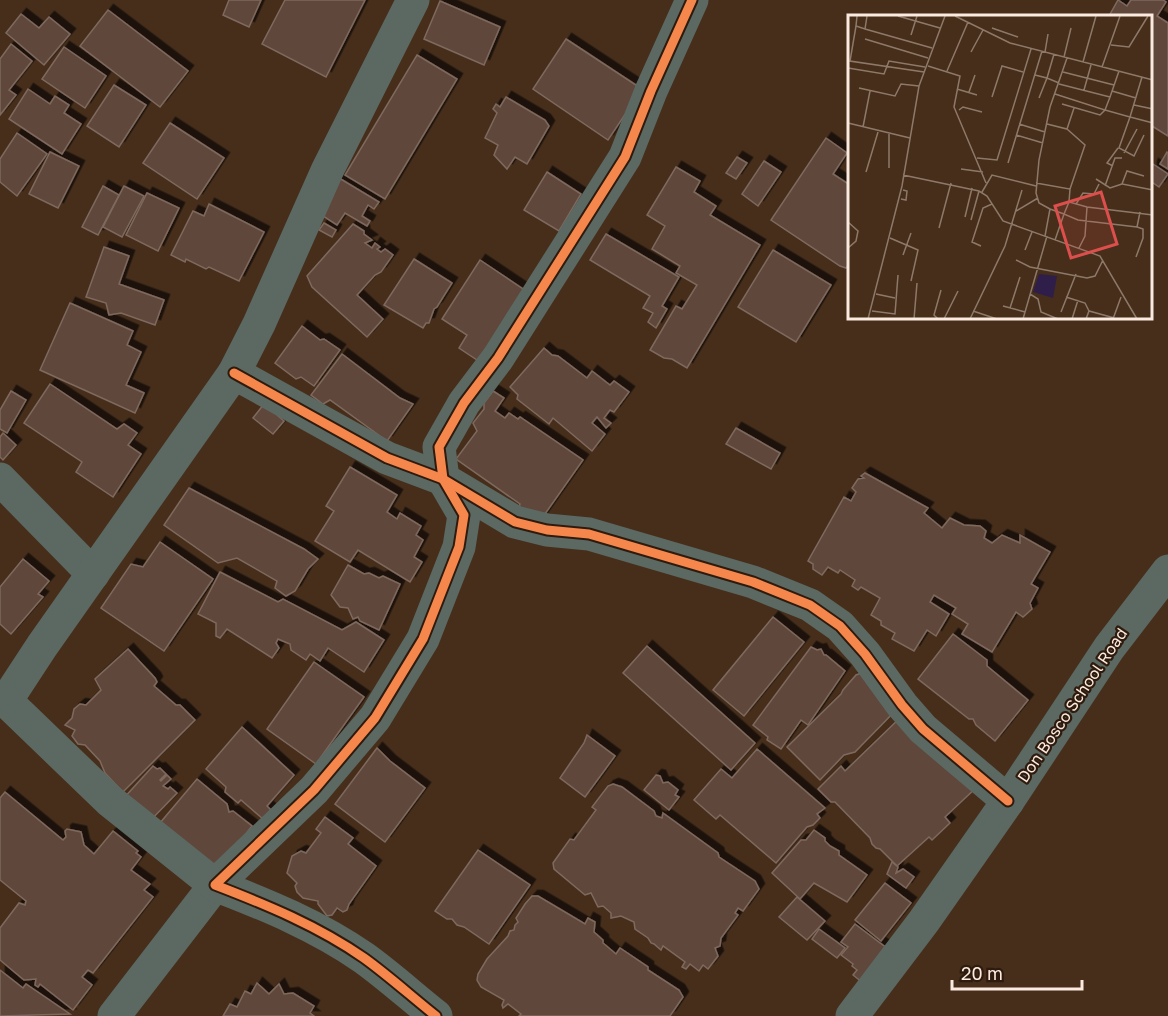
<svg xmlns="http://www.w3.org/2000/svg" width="1168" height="1016" font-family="'Golos Text',sans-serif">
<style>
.building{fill:#5e473b;stroke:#7f695e;stroke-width:1.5;filter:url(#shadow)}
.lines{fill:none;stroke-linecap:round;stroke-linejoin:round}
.minor{stroke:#5b6962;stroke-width:33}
.cycleway-casing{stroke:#2f1b0e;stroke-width:13}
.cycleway{stroke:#f5874c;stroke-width:9}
.labels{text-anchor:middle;stroke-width:4.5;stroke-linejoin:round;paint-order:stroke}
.street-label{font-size:16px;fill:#fbeadf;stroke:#2f1b0e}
.inset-road{fill:none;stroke:#8e7969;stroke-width:1.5}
.view{fill:#dd4f4d;fill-opacity:0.15;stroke:#dd4f4d;stroke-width:3}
.inset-edge{fill:none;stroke:#fbeadf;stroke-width:3}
</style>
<defs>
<filter id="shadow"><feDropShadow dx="5.5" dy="-5.5" stdDeviation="0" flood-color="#0009"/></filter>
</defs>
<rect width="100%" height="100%" fill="#462e1b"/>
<!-- building -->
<g class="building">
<path d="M229,0h32l-12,27 -26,-12z"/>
<path d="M285,0h80l-39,77 -64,-33z"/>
<path d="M1118,0l9,6 4,-6h32l3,2 -9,14 11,7v113l-16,-10v-110h-43z"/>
<path d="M440,1l60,26 -16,38 -60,-26z"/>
<path d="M108,10l80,61 -28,36 -80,-61z"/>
<path d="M21,14l18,14 10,-11 21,17 -26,31 -38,-32z"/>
<path d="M566,39l76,50 -34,51 -75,-51z"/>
<path d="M11,44l21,17 -23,29 7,5 -16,20v-56z"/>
<path d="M64,47l42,29 -21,32 -43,-29z"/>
<path d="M417,55l40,24 -72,120 -40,-24z"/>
<path d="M114,85l32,20 -27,42 -32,-21z"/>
<path d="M28,89l22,15 5,-8 14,9 -5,8 17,11 -19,30 -53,-35z"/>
<path d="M506,97l39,23 4,6 -22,38 -12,-7 -8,12 -13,-14 4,-10 -13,-7 12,-25 -4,-4 3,-5 4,3z"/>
<path d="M170,123l54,35 -27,41 -54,-36z"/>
<path d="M17,133l30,21 -30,42 -17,-14v-23z"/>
<path d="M826,138l21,15 -14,21 17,11v78l-4,5 -6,-2 -69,-46z"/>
<path d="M50,152l29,14 -21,42 -29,-14z"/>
<path d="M1167,152l1,1v16l-8,-5z"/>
<path d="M737,157l10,6 -11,16 -10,-6z"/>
<path d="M764,161l17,11 -23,34 -16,-12z"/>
<path d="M1153,164l15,10 -9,13 -7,-5v-15z"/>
<path d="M676,167l24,14 -6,11 22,14 -6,9 50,30 -73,123 -15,-9 -8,-1 -14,-8 26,-44 6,3 15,-24 -21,-12 4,-7 -28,-17 13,-23 -18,-11z"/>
<path d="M547,172l34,22 -22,37 -35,-21z"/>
<path d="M339,178l40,24 -5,7 -6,-4 -6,11 8,5 -3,5 -22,-13 -8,12 -14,-9z"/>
<path d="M103,186l16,9 -21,40 -16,-8z"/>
<path d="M124,186l20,10 -22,41 -19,-10z"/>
<path d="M147,193l32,15 -21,43 -32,-16z"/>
<path d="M209,204l55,28 -25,49 -30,-14 -3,2 -20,-10 -1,3 -14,-7 22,-44 11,5z"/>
<path d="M324,223l12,7 -4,7 -13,-7z"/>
<path d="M353,224l11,7v3l8,6 -7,3 7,5 3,-5 5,4 -3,2 4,3 4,-3 8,6 -12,17 -6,3 -18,20 26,24 -16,18 -55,-50 -5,-11z"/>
<path d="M606,234l73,43 -17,29 5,3 -11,19 -8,-6 5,-9 -10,-5 7,-12 -60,-36z"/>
<path d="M104,247l25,9 -10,28 45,16 -9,25 -34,-12 -12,2 -3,-12 -20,-6z"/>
<path d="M773,250l58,35 -35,57 -58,-35z"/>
<path d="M414,259l38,24 -15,24 -3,2 -5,14h-3l-3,5 -39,-23z"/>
<path d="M480,260l46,31 -43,73 -24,-16 8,-13 -25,-16z"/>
<path d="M70,303l63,28 -6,14 14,7 -15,33 18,8 -9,20 -95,-43z"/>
<path d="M302,326l18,14 4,-1 16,11 -26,36 -13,-9 -5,2 -21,-16z"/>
<path d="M544,348l8,7 6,1 29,22 5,-7 18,14 4,-4 15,11 -15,20 -4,-2 -6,8 7,5 -5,5 -9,-11 -5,6 13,11 -13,17 -39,-33 -4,6 -32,-25 1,-4 -8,-8z"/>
<path d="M342,354l58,44 13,6 -26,37 -57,-41 -7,4 -12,-9z"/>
<path d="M50,384l67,45 7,-5 13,9 -9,12 13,9 -28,43 -37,-25 6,-10 -58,-39z"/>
<path d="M11,391l15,9 -19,33 -7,-4v-19z"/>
<path d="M493,391l11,7 -9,13 10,7 4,-5 9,6 2,-2 63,43 -43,61 -21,-14 1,-3 -64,-45 21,-28 -4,-8 11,-14v-6z"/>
<path d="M264,404l20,17 -11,13 -20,-16z"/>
<path d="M736,428l44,25 -9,16 -45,-25z"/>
<path d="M3,433l13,12 -13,15 -3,-3v-20z"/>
<path d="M350,467l47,28 -10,17 10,7 3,-6 21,13 -5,9 7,5 -9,17 8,5 -12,20 -52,-32 -8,12 -35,-21 19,-30 -8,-5z"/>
<path d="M865,473l63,35 -4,5 18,15 8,-10 14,7 16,1 6,5 -2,7 8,5 10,-8 18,8v-8l30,17 -19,32 7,4 -8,15 2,6 -9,8 -7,-5 -24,40 -30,-18 6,-10 -16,-10 4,-6 -22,-13 -4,7 19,12 -13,22 -9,-6 -13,21 -22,-12 3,-6 -14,-8v-4l-10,-6 9,-17 -19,-11 -3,3 -6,-4 3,-6 -15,-10 -2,3 -10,-6 -6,8 -9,-6v-5l-5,-3 36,-64 7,4 5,-9 -4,-4 6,-9 6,-1 -3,-2z"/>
<path d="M189,488l115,61 14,10 -10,10 -13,22 -9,5 -11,-8 2,-7 -40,-23 -19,5 -54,-38z"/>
<path d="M160,542l53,37 -49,72 -63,-43 30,-44 12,3z"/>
<path d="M23,559l26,22 -11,13 5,3 -32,37 -11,-10v-37z"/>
<path d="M348,565l16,9 5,-1 10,5 4,-2 17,8 -21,46 -19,-9 -2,-4 -5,2 -5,-11 -8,-1 -9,-12z"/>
<path d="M220,572l58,30 5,-3 59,31 14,-8 28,18 -20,32 -36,-24 -8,13 -10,-7 -4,6 -15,-10 -1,-6 -12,-5 -2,4 3,5 -7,10 -45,-29 -7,9 -4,-2v-13l-18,-9z"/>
<path d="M773,617l31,25 -60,74 -31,-26z"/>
<path d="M953,634l34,26v6l41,34 -33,41 -19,-16 -3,-6h-4l-51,-40z"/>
<path d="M647,646l108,97 -24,27 -108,-97z"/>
<path d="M811,647l6,3 4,-1 3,6h2l19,16 -37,54 -7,-5 -20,29 -14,-9 1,-3 -15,-12z"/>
<path d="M128,649l27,29 2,4 -3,4 22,19h4l15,15 -72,72 -18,-19 -5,-12 -15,-16 -7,-1 -6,-8 3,-6 -10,-5 7,-7 2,-9 6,-5 6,1 15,-15 -6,-11z"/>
<path d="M314,662l50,35 -48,67 -49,-35z"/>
<path d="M864,672l35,35 -44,45 -11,3 -24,25 -33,-33 54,-53 2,-4 13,-15z"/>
<path d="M905,713l74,72 -34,32 5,6 -18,17 -3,-3 -32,29 -17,-17 -4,-1 -4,-4 -2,-6 -35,-36h-4l-13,-13 23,-23 4,5z"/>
<path d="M242,727l52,48 -27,31 4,4 -8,9 -22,-19 -3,3 -13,-11 1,-5 -20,-18z"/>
<path d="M587,735l28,21 -30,41 -25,-19 24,-35z"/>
<path d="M377,748l13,13 35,27 -40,54 -50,-38z"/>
<path d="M757,749l68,59 -8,6 3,4 -7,7 -6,2 -31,36 -56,-48 -4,4 -22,-19 27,-31 11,9z"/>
<path d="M153,766l4,3 3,-1 6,6 -6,6 1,1 6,-6 4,4 -8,7 5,3 2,-2 7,6 -29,30 -25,-24z"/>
<path d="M656,775l4,1 3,7 5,-1 10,8 -3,5 4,2 -10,13 -25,-20z"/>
<path d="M197,779l30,25 2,8 4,-1 19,15 -36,46 -56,-49z"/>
<path d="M613,784l9,3 32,24 2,5 6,2 1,-5 55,40 1,4 36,24 4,8 -16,22 -5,-3 -3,5 3,2 -17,23 -1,8 -5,2 3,8 -10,13 -5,-4 -4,6 -9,-7 -4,5 -4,-2 3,-5 -22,-16 -2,4 -7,-6 -3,-1 -3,-5 -13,-9 -1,-7 -13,-6 -10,2v-5l-8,-7 -5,1 -7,-14 -6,2 -31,-26 -1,-6 17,-24 4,1 22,-30 -4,-3 16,-21z"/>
<path d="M5,792l58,48 3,-3 -1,-6 2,-2 14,3 3,13 10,9 19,-23 25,20 -2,2 5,4 -10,13 19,14 -6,6 9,7 -60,76 -5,-3 -6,7 10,8 -19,25 -33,-26 -2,3 -3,-2 1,-6 -12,1 -24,-20v-32l19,-25 6,2 1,-4 -26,-21v-82z"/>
<path d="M325,817l28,21 -5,6 28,22 -27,38 -2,6 -4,2 -6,-4 -5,7 -5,1 -9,-12v-3l-15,-3 -6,-6 -2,-6 2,-3 -10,-10 5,-17 9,-5 5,2 15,-20 -5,-4z"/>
<path d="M814,830l11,8v3l5,5 9,5v4l28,20 -20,27 -33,-19 -14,16 -28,-26 29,-33h5z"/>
<path d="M478,850l52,35 -41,59 -25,-17 -7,-2 -5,-6h-5l-12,-8z"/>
<path d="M892,862l6,5 -2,6 7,-4 11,8 -8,11 -19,-14z"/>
<path d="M885,883l26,20 -30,38 -26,-21z"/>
<path d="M532,896h6l47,28 3,-6 7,4 -1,10 9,8v3l13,11 4,-6 28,19v3l31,20 4,7 -13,19h-151l2,-2 -13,-10 -5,4 -1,-3 2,-5 -23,-13 -4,-7 1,-6 9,-15 21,-23 2,-5 4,-1 1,-5 3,-3 -2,-4 9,-14z"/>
<path d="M797,897l28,24 -18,19 -28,-23z"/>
<path d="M855,924l33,25 -25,34 -10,-8 4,-5 -5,-4 1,-2 -12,-9 7,-8 -7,-5z"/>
<path d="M819,929l26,19 -8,10 -25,-19z"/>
<path d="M0,970l23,18 3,-4 44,30 -70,2z"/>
<path d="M257,983l12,11 10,-10 5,10 9,-1 21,13 -4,7 4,3h-91l7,-12 7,3 8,-16 6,3z"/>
</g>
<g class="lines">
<!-- minor -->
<g class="minor">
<path d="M234,373l153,85 56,21 72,43 32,8 42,4 164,48 57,23 30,21 25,28 37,51 21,24 85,72"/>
<path d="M0,479l93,95"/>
<path d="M0,697l6,4 36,-55 192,-273 25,-49 68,-153 86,-171"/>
<path d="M6,701l104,100 105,84 -101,131"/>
<path d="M436,1016c-24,-19 -47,-40 -72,-58 -46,-32 -97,-53 -149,-73l99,-95 61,-72 48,-79 36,-92 5,-32 -21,-36 -4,-32 25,-44 34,-45 127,-201 26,-66 41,-91"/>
<path d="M852,1016l72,-95 84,-120 101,-153 59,-77"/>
</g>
<defs>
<g id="cycleway">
<path d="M234,373l153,85 56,21 72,43 32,8 42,4 164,48 57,23 30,21 25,28 37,51 21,24 85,72"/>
<path d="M436,1016c-24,-19 -47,-40 -72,-58 -46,-32 -97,-53 -149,-73l99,-95 61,-72 48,-79 36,-92 5,-32 -21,-36 -4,-32 25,-44 34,-45 127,-201 26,-66 41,-91"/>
</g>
</defs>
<!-- cycleway casing -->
<use href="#cycleway" class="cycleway-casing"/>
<!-- cycleway -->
<use href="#cycleway" class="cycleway"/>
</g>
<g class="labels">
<!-- street labels -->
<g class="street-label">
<text transform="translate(1072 705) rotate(-56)" y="6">Don Bosco School Road</text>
</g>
</g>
<!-- overview -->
<g transform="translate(848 15)">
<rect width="304" height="304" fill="#462e1b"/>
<path d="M191,259l18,2 -4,22 -20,-6z" fill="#2e1e49"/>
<path class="inset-road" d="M9,1l-1,10 9,3 2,-13M50,1l42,12M107,1l55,27 143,37M8,11l-6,35 74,11M144,13l26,9M17,14l67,19M63,20l6,-19M17,24l63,19M263,30l18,2 19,-31M123,37l12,-22M197,37l3,-18M216,42l7,-29M235,47l13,-46M80,51l32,10 -6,31 32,76M254,52l18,-51M0,53l36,6 5,-13 36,6M99,56l21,-49M215,57l51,13M187,60l12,3 7,-24M294,62l-12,40 23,6M211,69l51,13 -5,13 25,7 -11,31 15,8 10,-21M11,73l36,8 6,-12 18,2M109,74l20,6M236,75l7,-25M264,76l24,7M121,77l6,-17M207,79l50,16 -5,5 -38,-11M144,82l10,-31 21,6M262,82l9,-26M191,83l8,-20 12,5M286,90l19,4M111,95l4,-3 19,5M0,108l62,15M171,109l26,8M199,109l20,5 7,-21M15,112l7,-36M219,114l18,16 -15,44M168,120l27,8M276,138l13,-24M129,143l20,2 34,-111M160,148l34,-112M265,151l-6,-3 11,-15M41,153v-34M113,154l22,3M18,157l12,-40M55,160l76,16 8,5 16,25 97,35 37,63M296,161l-17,-5 -5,13 31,6M248,164l14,9 12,-4M188,168l34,6 -1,13 18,5 66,8M257,171l10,-28h7M134,177l10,-17 44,11M53,184l5,1 1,-9 -4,-1M228,189l7,-11 11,1 5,-10M202,194l14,5 5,-12M168,196l22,-13M117,202l7,-29M123,205l8,-29M0,207l10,9 -2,10 -8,7M91,213l12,-45M197,221l5,-27 -11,-6 -3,-10 3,-33 11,-53 17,-49M42,223l28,12 -7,31M207,225l9,-26 14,6 59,7M133,231l-9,-4 11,-34 9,-4M231,233l6,-12 2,-29M177,235l7,-18M55,240l8,-22M288,242l7,-19v-9l-6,-2 3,-15M168,245l14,7 57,11 8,-2 8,-16M28,279l19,4M182,279l8,5 3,13 17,7M218,282l19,6 4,8M155,291l22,6M162,293l10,-31M24,296l23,3 3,-39M125,296l24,8M213,297l15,-38M20,304l34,-133 17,-100 26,-70M66,304l3,-36M90,304l-4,-4 7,-25M96,304l14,-28M122,304l35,-73 17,-56M175,304l24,-83M224,304l6,-19M238,304l3,-8 29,8M265,304l8,-22"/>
<path class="view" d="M253,177l16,52 -46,14 -16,-52z"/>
<rect width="304" height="304" class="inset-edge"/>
</g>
<!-- scale -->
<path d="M952 980v9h130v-9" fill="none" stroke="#fbeadf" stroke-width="3"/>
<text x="961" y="980" font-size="18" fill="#fbeadf" stroke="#2f1b0e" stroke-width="4.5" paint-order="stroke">20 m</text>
</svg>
